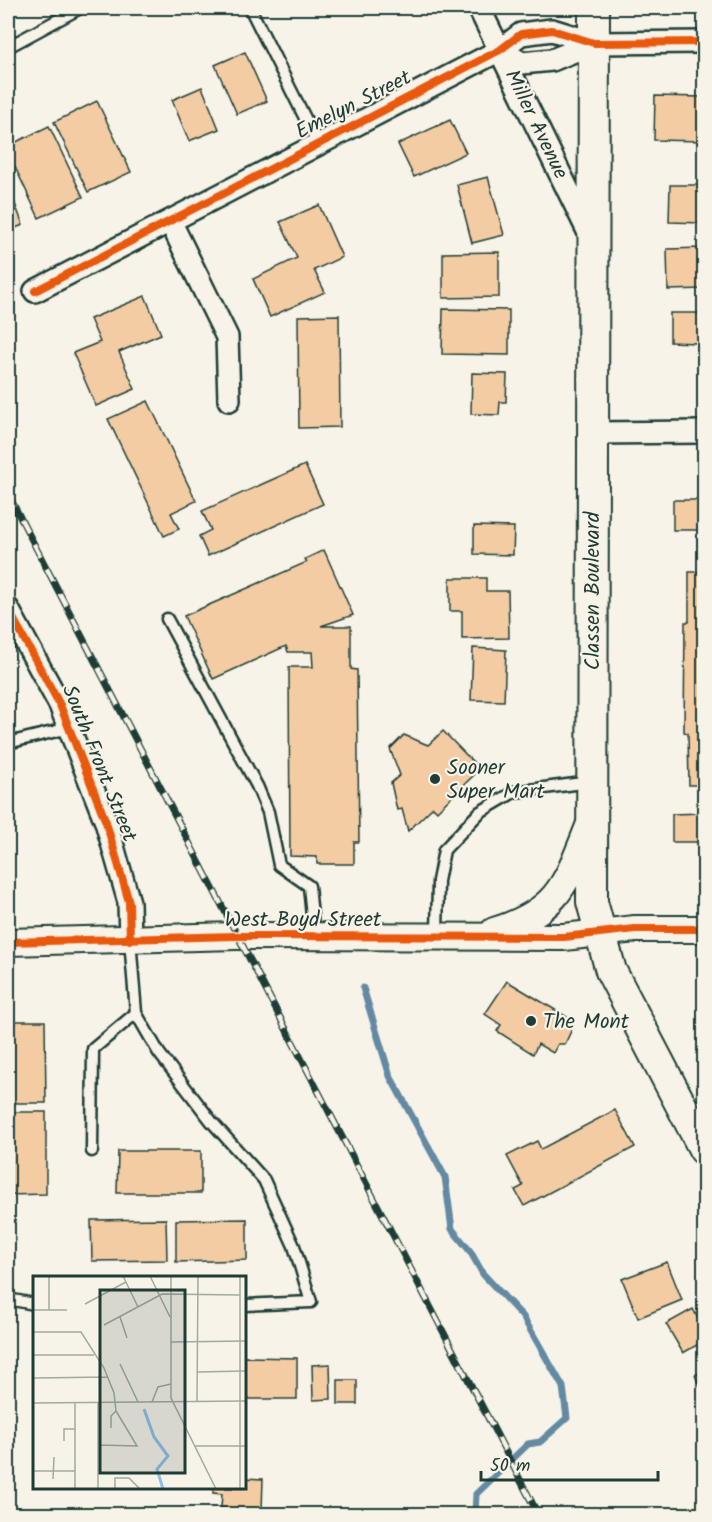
<svg xmlns="http://www.w3.org/2000/svg" width="712" height="1522" font-family="Kalam,sans-serif">
<style>
.lines{fill:none;stroke-linecap:round;stroke-linejoin:round}
.stream{stroke:#648aa2;stroke-width:7}
.building{fill:#f3cca3;stroke:#1f3d34;stroke-width:1.5}
.service-casing{stroke:#1f3d34;stroke-width:15}
.minor-casing{stroke:#1f3d34;stroke-width:26}
.tertiary-casing{stroke:#1f3d34;stroke-width:30}
.secondary-casing{stroke:#1f3d34;stroke-width:34}
.service{stroke:#f7f3e8;stroke-width:10}
.minor{stroke:#f7f3e8;stroke-width:21}
.tertiary{stroke:#f7f3e8;stroke-width:26}
.secondary{stroke:#f7f3e8;stroke-width:30}
.rail-casing{stroke:#1f3d34;stroke-width:7}
.rail{stroke:#f7f3e8;stroke-width:4.5;stroke-dasharray:14;stroke-linecap:butt}
.cycleway-casing{stroke:#f7f3e8;stroke-width:11}
.cycleway{stroke:#e8590c;stroke-width:8}
.poi-dot{fill:#1f3d34;stroke:#f7f3e8;stroke-width:2}
.labels{text-anchor:middle;stroke-width:4.5;stroke-linejoin:round;paint-order:stroke}
.street-label{font-size:21px;fill:#1f3d34;stroke:#f7f3e8}
.poi-label{font-size:21px;fill:#1f3d34;stroke:#f7f3e8;text-anchor:start}
.inset-river{fill:none;stroke:#92beec;stroke-width:3}
.inset-road{fill:none;stroke:#a1aaa0;stroke-width:1.5}
.view{fill:#1f3d34;fill-opacity:0.15;stroke:#1f3d34;stroke-width:3}
.inset-edge{fill:none;stroke:#1f3d34;stroke-width:3}
</style>
<rect width="100%" height="100%" fill="#f7f3e8"/>
<filter id="ink" filterUnits="userSpaceOnUse"><feTurbulence type="fractalNoise" baseFrequency=".0167" numOctaves="2"/><feDisplacementMap in="SourceGraphic" scale="12" xChannelSelector="R" yChannelSelector="G"/><feConvolveMatrix kernelMatrix="1 2 1 2 8 2 1 2 1" color-interpolation-filters="sRGB"/></filter>
<g filter="url(#ink)">
<g class="lines">
<!-- stream -->
<path class="stream" d="M363,988l27,88 55,101 7,52 18,22 13,23 40,43 40,70 4,31 -27,24 -12,2 -52,50 -1,20"/>
</g>
<!-- building -->
<g class="building">
<path d="M245,52l22,49 -30,13 -22,-49z"/>
<path d="M202,87l17,42 -30,12 -17,-41z"/>
<path d="M655,96l49,1v44l-50,-1z"/>
<path d="M97,101l34,71 -43,20 -34,-70z"/>
<path d="M450,120l16,33 -52,24 -16,-33z"/>
<path d="M49,126l34,71 -44,21 -31,-66v-6z"/>
<path d="M488,177l16,58 -32,8 -15,-58z"/>
<path d="M8,185l15,40 -15,6z"/>
<path d="M670,185h34v38l-35,-1z"/>
<path d="M319,205l23,52 -28,13 11,22 -55,25 -17,-38 44,-21 -17,-36z"/>
<path d="M704,248v41l-36,1 -1,-41z"/>
<path d="M499,252v45l-56,1v-45z"/>
<path d="M145,296l16,38 -42,18 16,37 -39,17 -23,-53 27,-11 -10,-23z"/>
<path d="M443,309l66,1v45l-67,-1z"/>
<path d="M670,313h34v42h-7v-12l-27,-1z"/>
<path d="M339,315l1,112 -41,1 -1,-112z"/>
<path d="M472,373l35,1 -1,28h-6l-1,13 -28,-1z"/>
<path d="M148,401l48,100 -25,12 8,16 -15,7 -56,-117z"/>
<path d="M305,465l18,39 -115,52 -9,-20 12,-6 -9,-19z"/>
<rect x="673" y="500" width="31" height="30"/>
<path d="M474,526l40,1 -1,28 -39,-1z"/>
<path d="M324,550l29,65 -32,11h30v43l6,1 2,172h-5v22h-37v-7l-27,-1 -1,-189h24l-1,-15h-24l-2,-6 -73,33 -29,-63 123,-54 -2,-3z"/>
<path d="M689,572h15v213h-15l-1,-52 -4,-1 1,-110h4z"/>
<path d="M450,578h36v13h22l1,47 -47,1v-28h-12z"/>
<path d="M473,648l33,2 -2,51 -33,-1z"/>
<path d="M443,731l32,33 -6,6 5,5 -37,36 -4,-4 -25,24 -6,-22 -5,1 -6,-27 9,-8 -10,-26 14,-14 24,10z"/>
<path d="M704,813v29h-32v-28z"/>
<path d="M507,981l60,36 4,14 -6,13h-7l-5,9 -15,-9 -5,10 -36,-23 4,-6 -16,-11z"/>
<path d="M8,1021h37l1,82h-38z"/>
<path d="M615,1110l20,37 -111,59 -9,-16 8,-4 -16,-30 30,-15 4,8z"/>
<path d="M8,1112h38v82l-38,1z"/>
<path d="M118,1151h83v42h-84z"/>
<path d="M166,1219l1,41 -75,1 -1,-41z"/>
<path d="M247,1219v41l-71,2v-42z"/>
<path d="M667,1262l15,38 -44,18 -16,-39z"/>
<path d="M693,1309l11,21v11l-21,12 -17,-29z"/>
<path d="M244,1357l53,1v41h-53z"/>
<path d="M330,1364l1,35 -18,1 -1,-35z"/>
<path d="M704,1371v26l-9,-22z"/>
<rect x="338" y="1380" width="19" height="24"/>
<path d="M244,1478l19,1 -1,31 -41,-2 1,-14 -9,-1v-5h31z"/>
</g>
<g class="lines">
<defs>
<g id="service">
<path d="M250,8l67,134"/>
<path d="M8,47l72,-39"/>
<path d="M167,619l90,167 11,26 11,53 30,21 5,50"/>
<path d="M8,743l61,-15"/>
<path d="M437,936l1,-55 6,-31 36,-38 34,-20 76,-10"/>
<path d="M130,940l6,73 23,40 53,69 52,58 30,66 17,56 -67,3"/>
<path d="M92,1151l1,-102 43,-36"/>
<path d="M8,1299l26,5"/>
</g>
<g id="minor">
<path d="M479,8l111,227"/>
<path d="M500,50l22,13 30,-3 42,-17"/>
<path d="M171,223l56,114 2,63"/>
<path d="M35,291l465,-241 21,-16 31,-4 42,13 110,-1"/>
<path d="M593,433l111,-1"/>
<path d="M8,609l52,96 46,117 23,80 1,38"/>
</g>
<g id="tertiary">
<path d="M494,931c66,-20 72,-48 96,-107"/>
<path d="M8,942l228,-6 328,1 71,-8h69"/>
</g>
<path id="secondary" d="M594,8l-2,894 19,69 93,178"/>
</defs>
<!-- service casing -->
<use href="#service" class="service-casing"/>
<!-- minor casing -->
<use href="#minor" class="minor-casing"/>
<!-- tertiary casing -->
<use href="#tertiary" class="tertiary-casing"/>
<!-- secondary casing -->
<use href="#secondary" class="secondary-casing"/>
<!-- service -->
<use href="#service" class="service"/>
<!-- minor -->
<use href="#minor" class="minor"/>
<!-- tertiary -->
<use href="#tertiary" class="tertiary"/>
<!-- secondary -->
<use href="#secondary" class="secondary"/>
<defs>
<path id="rail" d="M8,494l530,1020"/>
</defs>
<!-- rail casing -->
<use href="#rail" class="rail-casing"/>
<!-- rail -->
<use href="#rail" class="rail"/>
<defs>
<g id="cycleway">
<path d="M35,291l465,-241 21,-16 31,-4 42,13 110,-1"/>
<path d="M8,609l52,96 46,117 23,80 1,38"/>
<path d="M8,942l228,-6 328,1 71,-8h69"/>
</g>
</defs>
<!-- cycleway casing -->
<use href="#cycleway" class="cycleway-casing"/>
<!-- cycleway -->
<use href="#cycleway" class="cycleway"/>
</g>
</g>
<!-- markers -->
<g class="poi-dot">
<circle cx="435" cy="779" r="6"/>
<circle cx="531" cy="1021" r="6"/>
</g>
<g class="labels">
<!-- street labels -->
<g class="street-label">
<text transform="translate(353 104) rotate(-27)" y="7">Emelyn Street</text>
<text transform="translate(537 124) rotate(64)" y="7">Miller Avenue</text>
<text transform="translate(592 591) rotate(-90)" y="7">Classen Boulevard</text>
<text transform="translate(100 763) rotate(68)" y="7">South Front Street</text>
<text x="303" y="926">West Boyd Street</text>
</g>
<!-- poi labels -->
<g class="poi-label">
<text x="447" y="774">Sooner<tspan x="447" dy="24">Super Mart</tspan></text>
<text x="543" y="1028">The Mont</text>
</g>
</g>
<!-- overview -->
<g transform="translate(33 1276)">
<rect width="213" height="213" fill="#f7f3e8"/>
<path class="inset-river" d="M111,133l10,28 14,19 -11,13 6,20"/>
<path class="inset-road" d="M16,0v34M90,0l15,31M117,0l20,41M138,0v122l45,91M52,28l41,-22M0,34h34M87,41l7,21M71,49l58,-31 78,1M0,56h48l23,36 10,25 2,18 21,35 -39,-1M138,66l75,-1M0,79h61M87,88l18,38M164,96l49,-1M0,102l75,-1M164,125l1,-125M119,126l6,-15 13,-3M0,127l213,-2M65,127v86M78,152v-12l5,-5M31,165v-12h11M162,170h51M0,195h42M20,203l1,-22M42,213v-86M82,213v-11h14l11,11M207,213v-213"/>
<path class="view" d="M67,14h85v183h-85z"/>
<rect width="213" height="213" class="inset-edge"/>
</g>
<!-- margin -->
<rect width="712" height="1522" fill="none" stroke="#f7f3e8" stroke-width="30"/>
<rect x="15" y="15" width="682" height="1492" fill="none" stroke="#1f3d34" stroke-width="2" filter="url(#ink)"/>
<!-- scale -->
<path d="M481 1471v9h177v-9" fill="none" stroke="#1f3d34" stroke-width="3"/>
<text x="490" y="1471" font-size="18" fill="#1f3d34" stroke="#f7f3e8" stroke-width="4.5" paint-order="stroke">50 m</text>
</svg>
